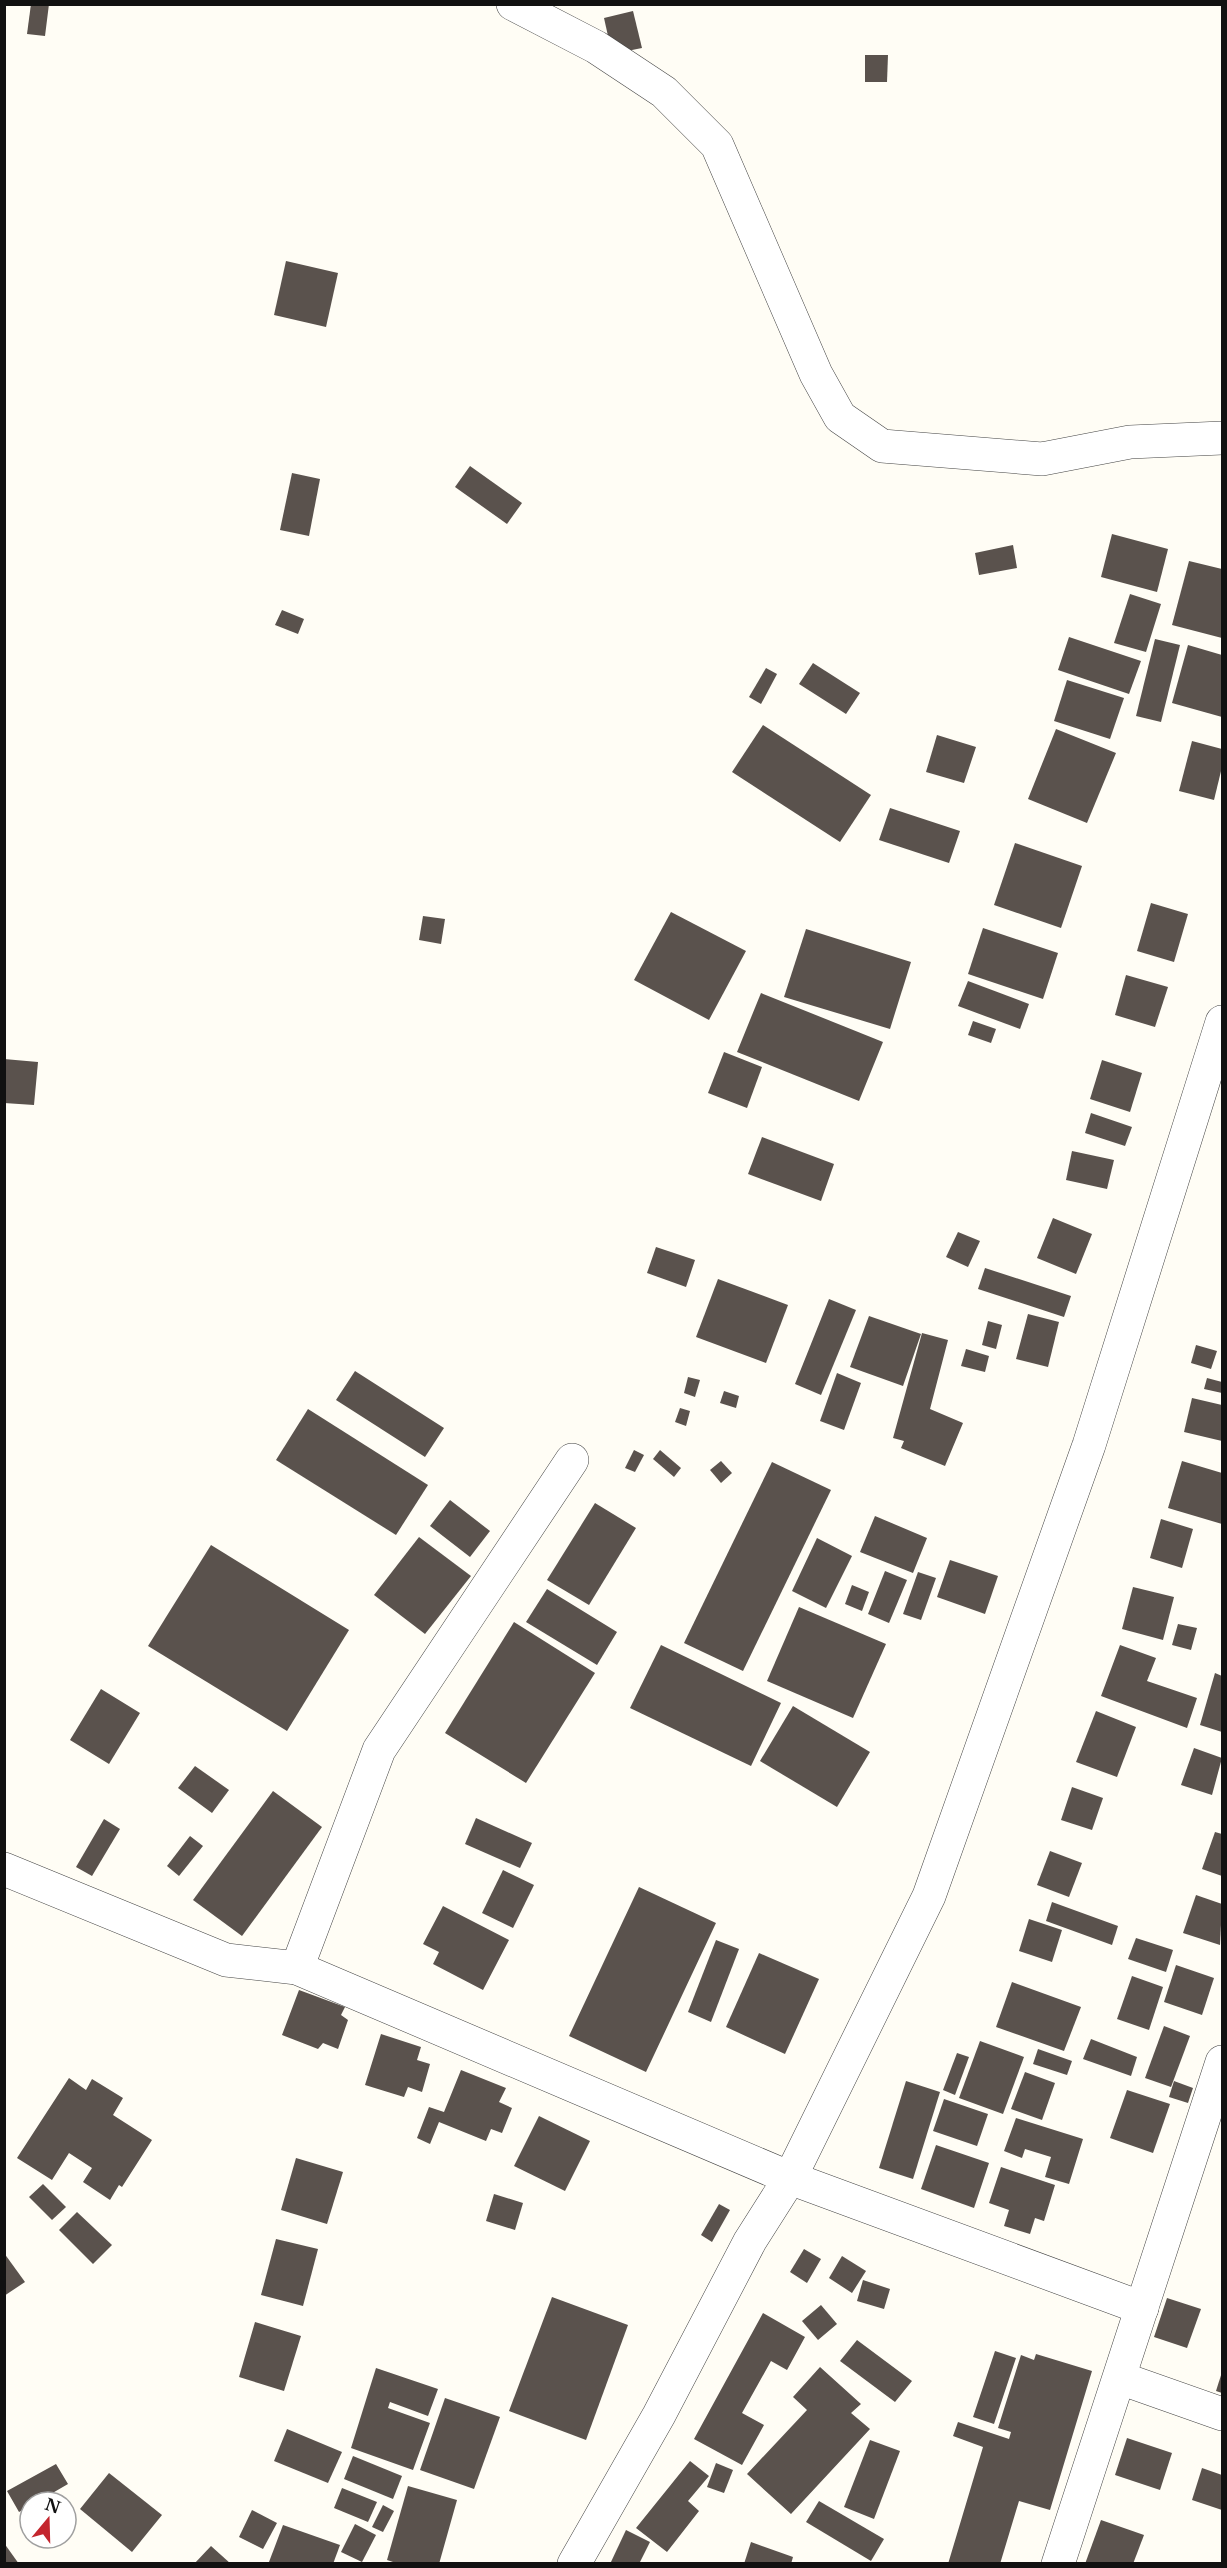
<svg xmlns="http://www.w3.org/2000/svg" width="1227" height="2568" font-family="'Libre Baskerville',serif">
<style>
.building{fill:#5a524d}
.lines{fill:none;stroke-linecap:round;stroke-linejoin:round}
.minor-casing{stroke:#444;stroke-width:34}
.minor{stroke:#fff;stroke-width:33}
</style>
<rect width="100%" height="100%" fill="#fffdf5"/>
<!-- building -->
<g class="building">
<path d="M31,4h18l-4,32 -18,-2z"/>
<path d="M633,11l9,37 -30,6 -8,-36z"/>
<path d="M865,55h23l-1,27h-22z"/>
<path d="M286,261l52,12 -12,54 -52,-12z"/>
<path d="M470,466l52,37 -15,21 -52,-37z"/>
<path d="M292,473l28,6 -11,57 -29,-6z"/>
<path d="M1112,534l56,15 -11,43 -56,-15z"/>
<path d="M1013,545l4,23 -38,7 -4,-22z"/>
<path d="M1189,561l33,8v69l-50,-13z"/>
<path d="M1130,594l31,10 -15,48 -32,-9z"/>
<path d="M282,610l22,9 -6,15 -23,-9z"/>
<path d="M1069,637l72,24 -12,33 -71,-24z"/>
<path d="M1155,639l25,6 -19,77 -25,-6z"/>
<path d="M1188,645l34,10v62l-50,-14z"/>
<path d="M813,663l47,30 -14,21 -47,-30z"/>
<path d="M766,668l11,6 -16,30 -12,-7z"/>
<path d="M1067,680l57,18 -14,41 -56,-18z"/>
<path d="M763,725l108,70 -31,47 -108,-70z"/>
<path d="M1056,729l60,24 -29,70 -59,-24z"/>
<path d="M937,735l39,12 -12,36 -38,-11z"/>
<path d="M1192,741l30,8v18l-8,33 -35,-9z"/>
<path d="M890,808l70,23 -11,32 -70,-23z"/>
<path d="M1015,843l67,23 -21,62 -67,-23z"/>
<path d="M1151,903l37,11 -14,48 -37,-11z"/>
<path d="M671,912l75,39 -37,69 -75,-40z"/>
<path d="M423,916l22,3 -4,25 -22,-4z"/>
<path d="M983,928l75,25 -15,46 -75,-25z"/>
<path d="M806,929l105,33 -21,67 -106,-32z"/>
<path d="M1126,975l42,12 -13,40 -40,-12z"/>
<path d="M968,981l61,23 -9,25 -62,-23z"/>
<path d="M761,993l122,49 -24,59 -122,-49z"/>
<path d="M973,1021l23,8 -5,14 -23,-8z"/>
<path d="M724,1052l38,15 -15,41 -39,-15z"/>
<path d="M4,1059l34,3 -4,43 -30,-2z"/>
<path d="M1102,1060l40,13 -12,39 -40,-13z"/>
<path d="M1091,1113l41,14 -7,19 -40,-13z"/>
<path d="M762,1137l72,27 -13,37 -73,-27z"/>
<path d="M1072,1151l42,9 -7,29 -41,-9z"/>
<path d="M1053,1218l39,16 -16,40 -39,-16z"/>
<path d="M958,1232l22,9 -12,26 -22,-10z"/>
<path d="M656,1247l39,13 -9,27 -39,-14z"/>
<path d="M985,1268l86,28 -7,21 -86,-28z"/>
<path d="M718,1279l70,26 -22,58 -70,-26z"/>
<path d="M829,1299l27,11 -35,85 -26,-11z"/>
<path d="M1028,1314l31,8 -11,45 -32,-8z"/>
<path d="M869,1316l52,18 -18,52 -53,-19z"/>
<path d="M988,1321l14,4 -6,24 -14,-4z"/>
<path d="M922,1333l26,7 -18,69 33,14 -18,43 -44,-18 3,-7 -11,-3z"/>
<path d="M1196,1345l21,6 -6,18 -20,-6z"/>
<path d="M966,1349l23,7 -4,16 -24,-6z"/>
<path d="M355,1371l89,57 -19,29 -89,-57z"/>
<path d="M837,1373l24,10 -17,47 -24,-9z"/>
<path d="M688,1377l12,3 -5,17 -11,-4z"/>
<path d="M1207,1378l15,4v11l-18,-4z"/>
<path d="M724,1391l15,5 -3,12 -16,-5z"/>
<path d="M1192,1398l30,7v36l-38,-9z"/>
<path d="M680,1408l10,3 -4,15 -11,-4z"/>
<path d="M308,1409l120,76 -32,50 -120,-75z"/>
<path d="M634,1450l10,5 -9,17 -10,-4z"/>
<path d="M660,1450l21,18 -7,9 -21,-18z"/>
<path d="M721,1461l11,12 -11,10 -11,-13z"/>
<path d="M1182,1461l40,12v51l-54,-16z"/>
<path d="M772,1462l59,28 -88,181 -59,-28z"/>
<path d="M450,1500l40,31 -20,26 -40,-31z"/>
<path d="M595,1503l41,25 -47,77 -42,-25z"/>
<path d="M875,1516l52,22 -14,35 -53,-21z"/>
<path d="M1161,1519l32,10 -11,39 -32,-10z"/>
<path d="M419,1537l52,39 -46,58 -51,-39z"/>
<path d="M817,1538l35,18 -26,52 -34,-17z"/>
<path d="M211,1545l138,85 -62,101 -139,-85z"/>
<path d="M950,1560l48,16 -13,38 -48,-17z"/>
<path d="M885,1571l22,9 -18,43 -21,-9z"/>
<path d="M918,1572l18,6 -15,42 -18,-6z"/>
<path d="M852,1585l17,7 -7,19 -17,-7z"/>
<path d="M1133,1587l41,10 -11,43 -41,-11z"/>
<path d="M547,1589l70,43 -20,33 -71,-43z"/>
<path d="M799,1607l87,37 -33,74 -86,-37z"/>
<path d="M514,1622l81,51 -69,110 -81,-50z"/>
<path d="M1178,1624l19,4 -6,22 -19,-5z"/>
<path d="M661,1645l120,58 -30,63 -121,-58z"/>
<path d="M1120,1645l36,13 -9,23 50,17 -10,30 -86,-32z"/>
<path d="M1215,1673l7,3v56l-22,-7z"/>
<path d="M101,1689l39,24 -31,51 -39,-24z"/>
<path d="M793,1706l77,46 -33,55 -77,-46z"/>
<path d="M1096,1711l40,16 -19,50 -41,-15z"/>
<path d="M1194,1748l28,10 -10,37 -31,-10z"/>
<path d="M195,1766l34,24 -17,23 -34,-25z"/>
<path d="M1072,1787l31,11 -11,32 -31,-10z"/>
<path d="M273,1791l49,36 -80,109 -49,-36z"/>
<path d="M476,1818l56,25 -12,25 -55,-24z"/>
<path d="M104,1819l16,10 -28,47 -16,-9z"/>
<path d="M1215,1832l7,2v42l-20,-7z"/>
<path d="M190,1836l13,10 -24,30 -12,-10z"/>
<path d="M1050,1851l32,12 -13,34 -32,-12z"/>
<path d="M503,1870l31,15 -21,43 -31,-15z"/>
<path d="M639,1887l77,36 -70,149 -77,-36z"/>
<path d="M1196,1895l26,9 -2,41 -37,-12z"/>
<path d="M1052,1902l66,24 -6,19 -66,-24z"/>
<path d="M443,1906l66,34 -26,50 -50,-26 6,-12 -16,-8z"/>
<path d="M1029,1919l33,11 -10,32 -33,-11z"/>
<path d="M1136,1938l37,12 -7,22 -38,-13z"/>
<path d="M716,1940l23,9 -28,73 -23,-10z"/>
<path d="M759,1953l60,26 -34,75 -59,-27z"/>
<path d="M1176,1965l38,13 -12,37 -38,-13z"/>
<path d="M1132,1976l31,11 -14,43 -32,-11z"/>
<path d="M1012,1982l69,25 -17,44 -68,-24z"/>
<path d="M299,1990l46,17 -4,8 7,5 -10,29 -15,-6 -5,6 -36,-14z"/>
<path d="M1164,2026l26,10 -19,51 -26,-9z"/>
<path d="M381,2034l40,13 -4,13 13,4 -8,28 -14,-5 -4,10 -39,-12z"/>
<path d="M1091,2039l46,18 -6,19 -48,-17z"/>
<path d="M980,2041l44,16 -21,57 -44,-16z"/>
<path d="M1038,2049l34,12 -5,14 -34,-11z"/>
<path d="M957,2053l12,4 -14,38 -12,-5z"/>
<path d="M461,2070l45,18 -7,14 13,6 -10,25 -11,-4 -5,12 -47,-19 -9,22 -13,-6 12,-31 15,5z"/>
<path d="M1025,2072l30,11 -13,37 -31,-11z"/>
<path d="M69,2078l17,12 6,-11 31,19 -10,17 39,25 -30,47 -3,-2 -9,15 -27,-18 9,-14 -23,-15 -17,27 -35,-22z"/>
<path d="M906,2081l34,11 -27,87 -34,-11z"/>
<path d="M1174,2081l19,7 -5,15 -19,-6z"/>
<path d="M1127,2090l43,14 -17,49 -43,-15z"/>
<path d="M944,2099l44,15 -11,32 -44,-15z"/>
<path d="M539,2116l51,25 -25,50 -51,-25z"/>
<path d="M1016,2118l67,21 -14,45 -24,-7 6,-20 -26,-8 -3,9 -18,-7z"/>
<path d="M936,2145l53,18 -15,45 -53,-19z"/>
<path d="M296,2158l47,14 -16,52 -46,-14z"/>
<path d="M1001,2167l54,18 -11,36 -9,-3 -5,16 -26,-8 5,-16 -20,-7z"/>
<path d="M43,2184l23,23 -14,13 -23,-23z"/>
<path d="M494,2194l29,9 -8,27 -29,-9z"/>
<path d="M719,2204l11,6 -18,32 -11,-7z"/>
<path d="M77,2212l35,33 -19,19 -34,-34z"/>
<path d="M276,2239l42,10 -15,57 -42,-11z"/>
<path d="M804,2249l17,10 -14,24 -17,-11z"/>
<path d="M4,2253l21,29 -21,14z"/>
<path d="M842,2256l24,15 -14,22 -23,-15z"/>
<path d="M863,2280l27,9 -6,20 -27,-8z"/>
<path d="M552,2297l76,28 -42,115 -77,-29z"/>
<path d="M1167,2298l34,11 -14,39 -33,-11z"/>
<path d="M821,2305l16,19 -19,16 -16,-19z"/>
<path d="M763,2313l42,24 -18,33 -16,-9 -29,52 22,12 -22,40 -48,-26z"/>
<path d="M255,2322l46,14 -17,55 -45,-14z"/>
<path d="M857,2340l55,41 -17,21 -55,-41z"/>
<path d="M995,2351l21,7 -22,66 -21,-7z"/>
<path d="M1036,2354l56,17 -42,139 -31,-9 -19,63h-52l35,-117 -30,-11 5,-14 51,17 2,-7 -13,-4 23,-73 13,5z"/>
<path d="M820,2367l41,37 -10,9 19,16 -79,85 -44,-40 60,-64 -14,-13z"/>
<path d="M376,2368l62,21 -10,27 -38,-14 -2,6 42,15 -17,47 -62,-22z"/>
<path d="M1222,2372v21l-6,-2z"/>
<path d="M445,2398l55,19 -26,72 -54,-19z"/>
<path d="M287,2429l55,23 -14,31 -54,-22z"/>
<path d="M1127,2438l45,15 -12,37 -45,-15z"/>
<path d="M870,2440l30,11 -26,68 -30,-12z"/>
<path d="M353,2456l49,20 -9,23 -49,-20z"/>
<path d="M690,2461l19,15 -21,25 11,10 -32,41 -31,-24z"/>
<path d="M716,2463l17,7 -9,23 -17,-6z"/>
<path d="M56,2464l12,20 -31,18h-7v4l-11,6 -12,-21z"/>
<path d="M1202,2468l20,7v35l-30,-10z"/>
<path d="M109,2473l53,42 -30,37 -52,-43z"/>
<path d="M408,2486l49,14 -18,64h-40l-12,-4z"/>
<path d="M342,2488l35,14 -9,20 -34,-14z"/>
<path d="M819,2501l65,38 -13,22 -65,-39z"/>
<path d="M383,2505l11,6 -11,21 -11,-5z"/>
<path d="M252,2510l25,13 -14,26 -24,-12z"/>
<path d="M1101,2520l43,15 -11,29h-48z"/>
<path d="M355,2524l21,11 -14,27 -21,-10z"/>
<path d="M283,2525l57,20 -7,19 -64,-2z"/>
<path d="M626,2530l24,12 -11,22h-29z"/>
<path d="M751,2542l42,15 -2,7h-47z"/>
<path d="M4,2543l15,21h-15z"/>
<path d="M211,2546l20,18h-37z"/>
</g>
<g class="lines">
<defs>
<g id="minor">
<path d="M513,4l83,43 68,45 53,53 99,229 24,43 42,29 160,13 88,-17 92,-4"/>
<path d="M4,1869l222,91 71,8 493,210 352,130"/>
<path d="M297,1968l82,-218 193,-290"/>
<path d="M1120,2378l102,36"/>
<path d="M574,2564l85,-149 91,-174 40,-63 139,-282 160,-451 133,-423"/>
<path d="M1058,2564l164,-502"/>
</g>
</defs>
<!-- minor casing -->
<use href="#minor" class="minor-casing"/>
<!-- minor -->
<use href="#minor" class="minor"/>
</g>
<!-- border -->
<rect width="1227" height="2568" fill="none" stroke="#111111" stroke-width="12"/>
<!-- north arrow -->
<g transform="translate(48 2520) rotate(19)"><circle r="28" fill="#ffffff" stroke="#a0a0a0" stroke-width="1.5"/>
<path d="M0-4.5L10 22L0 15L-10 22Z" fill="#c4262e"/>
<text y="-9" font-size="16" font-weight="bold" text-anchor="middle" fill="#111111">N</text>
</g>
</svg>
